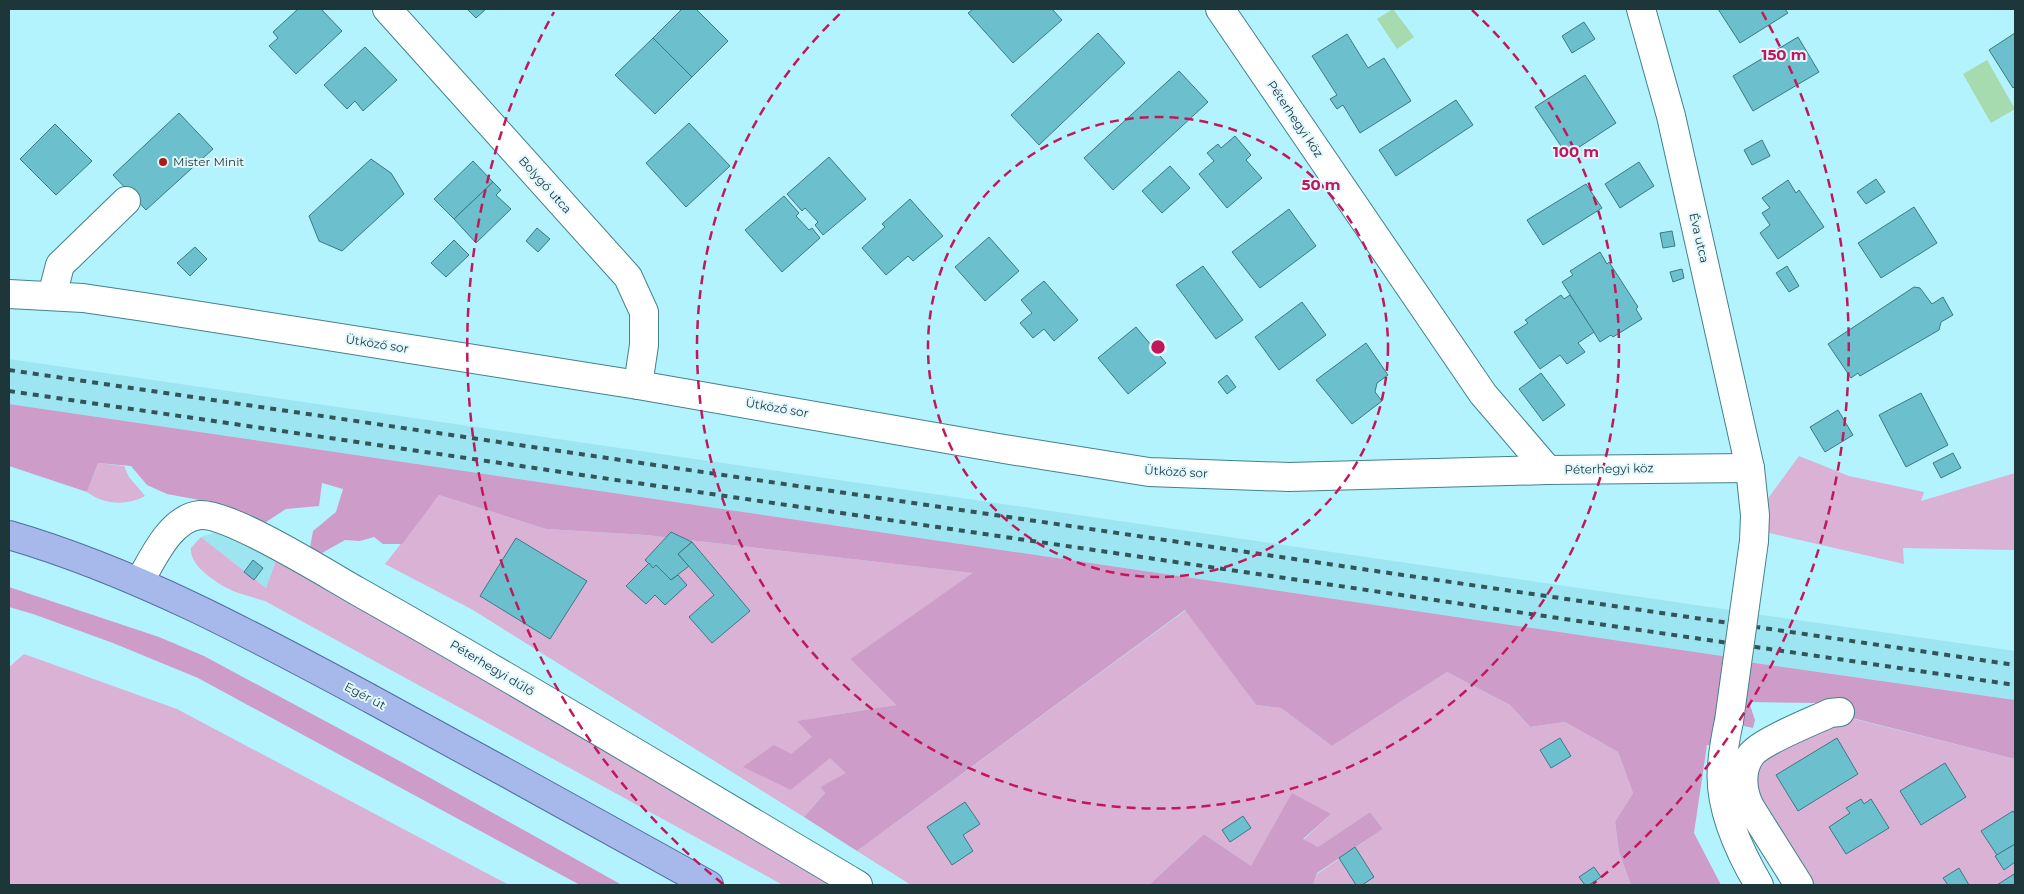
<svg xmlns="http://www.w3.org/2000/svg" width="2024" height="894" font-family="Montserrat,sans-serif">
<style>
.built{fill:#9de6f1}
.green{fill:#d9b2d5}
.forest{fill:#cd9cc9}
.water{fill:#a5dbae}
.building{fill:#6cbfcd;stroke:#3c7983}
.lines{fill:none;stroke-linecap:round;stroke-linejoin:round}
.minor-casing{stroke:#44818b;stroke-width:30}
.major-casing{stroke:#516ba4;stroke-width:30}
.minor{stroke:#fff;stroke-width:28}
.major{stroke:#a7b8eb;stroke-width:28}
.rail{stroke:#345459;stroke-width:4;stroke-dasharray:6 6;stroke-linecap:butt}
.minor-bridge-casing{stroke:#44818b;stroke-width:30;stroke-linecap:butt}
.minor-bridge{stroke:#fff;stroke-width:28}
.ring{fill:none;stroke:#c2185b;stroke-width:2.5;stroke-dasharray:9 6}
.poi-dot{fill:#ad1d13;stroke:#e0f8fd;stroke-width:2}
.labels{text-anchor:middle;stroke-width:4;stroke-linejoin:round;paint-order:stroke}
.street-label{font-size:12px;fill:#1c363a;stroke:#e0f8fd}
.poi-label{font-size:12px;fill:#1c363a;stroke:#e0f8fd;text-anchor:start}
.centre{fill:#c2185b;stroke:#e0f8fd;stroke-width:2.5}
.ring-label{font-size:15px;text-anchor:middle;font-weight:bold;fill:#c2185b;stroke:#e0f8fd;stroke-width:4;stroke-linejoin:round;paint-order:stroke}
</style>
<rect width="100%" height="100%" fill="#b3f3fe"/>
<!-- built -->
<g class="built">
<path d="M9,359l1728,252 -8,46 -1720,-253z"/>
<path d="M222,530l56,25 -12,33 -65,-51z"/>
<path d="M1755,614l260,37v49l-267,-38z"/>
</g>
<!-- green -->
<g class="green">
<path d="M1799,456l50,20 75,16 -3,9 94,-28v77l-112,-2 1,16 -139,-32 1,-31z"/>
<path d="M98,463l26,3 5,11 16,19c-18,10 -41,9 -58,-4z"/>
<path d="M439,495l107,34 100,6 328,38 -124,86 46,46 -98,16 15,16 -22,17v36l39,-33 17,16 -27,14 5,6 -21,24 -331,-207 -88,-46z"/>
<path d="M201,537l65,51 12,-33 560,330h-55l-518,-284c-12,-4 -27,-7 -38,-13 -13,-7 -38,-23 -36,-40z"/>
<path d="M1186,610l70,95 25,3 51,38 115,-74 63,33 20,22 35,-5 53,30 15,41 -18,29 4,30 12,33h-318l4,-11 66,-45 -13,-17 -52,35 -15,-7 28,-26 -80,52 -47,-32 -55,51h-238l-54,-34z"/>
<path d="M24,654l153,55 332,176h-500v-218z"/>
<path d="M1838,715l177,44v126h-206l-55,-90 4,-30z"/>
</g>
<!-- forest -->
<g class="forest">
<path d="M9,404l1720,253 -13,87 -9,1 -13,88 27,52h-90l-12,-33 -4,-30 18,-29 -15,-41 -53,-30 -35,5 -20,-22 -63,-33 -115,74 -51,-38 -25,-3 -71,-95 -328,241 -53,-34 21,-24 -5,-6 26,-14 -16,-15 -39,32 -48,-23 31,-22 17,9 21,-17 -15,-16 99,-16 -46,-46 123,-86 -327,-38 -100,-6 -107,-34 -37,49h-19l-9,-7 -14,4 -15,-1 -23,13 -12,-5 3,-17 23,-19 7,-23 -21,-6 -3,23 -33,3 -23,15 -30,-14 -28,-9 -38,-7 -20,-9 -16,-19 -33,-3 -11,29 -78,-26z"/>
<path d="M9,587l150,50 45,19 203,109 215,120h-42l-382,-207 -85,-35 -80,-29 -24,-7z"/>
<path d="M1748,662l267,38v59l-175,-44 -20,-12 -71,-1 6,18 -2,8 -14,-3z"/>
<path d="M1292,793l39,21 -28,25 15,8 52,-35 13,17 -66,44 -4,12h-164l55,-51 47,32z"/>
</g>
<!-- water -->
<g class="water">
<path d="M1393,9l21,28 -17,12 -20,-30z"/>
<path d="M1987,60l28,49 -24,14 -28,-49z"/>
</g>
<!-- building -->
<g class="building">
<path d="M298,9h23l21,22 -46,43 -27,-28 9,-8 -5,-6z"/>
<path d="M467,9h19l-10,9z"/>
<path d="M682,9h14l32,32 -36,36 -39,-39z"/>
<path d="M973,9h79l10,11 -49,43 -45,-50z"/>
<path d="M1718,9h67l3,4 -48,30z"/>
<path d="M1584,22l11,17 -23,14 -10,-17z"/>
<path d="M1098,33l27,30 -86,82 -28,-30z"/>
<path d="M2015,33v53l-2,2 -24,-38z"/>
<path d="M1347,34l21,34 16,-10 27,43 -51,32 -17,-28 -6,4 -7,-10 7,-4 -25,-39z"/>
<path d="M1798,37l21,35 -66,39 -20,-35z"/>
<path d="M653,38l39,39 -37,37 -40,-39z"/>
<path d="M365,47l32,33 -34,31 -8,-10 -8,8 -23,-24z"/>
<path d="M1179,71l29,31 -95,88 -29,-32z"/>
<path d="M1585,75l31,48 -49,32 -32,-48z"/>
<path d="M1456,100l17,25 -77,51 -17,-26z"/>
<path d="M179,113l34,36 -67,61 -33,-35z"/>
<path d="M689,123l41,43 -44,41 -40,-44z"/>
<path d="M55,124l37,37 -36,34 -36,-36z"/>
<path d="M1235,136l16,19 -5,5 16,18 -35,30 -28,-34 15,-13 -7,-8 11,-9 3,4z"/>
<path d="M1762,140l8,16 -18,9 -8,-15z"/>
<path d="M829,157l37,42 -43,36 -8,-10 3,-3 -13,-14 -3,3 -15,-17z"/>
<path d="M371,159l20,14 13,21 -62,57 -23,-10 -10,-25z"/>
<path d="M473,161l20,21 -39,37 -20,-20z"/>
<path d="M1639,162l15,24 -34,22 -15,-24z"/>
<path d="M1170,166l20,22 -28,25 -20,-22z"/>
<path d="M1876,179l9,13 -19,12 -9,-12z"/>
<path d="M1788,180l8,13 3,-3 25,37 -46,32 -18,-26 10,-8 -8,-12 8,-5 -8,-10z"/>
<path d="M493,182l8,8 -5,5 15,14 -35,34 -22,-24z"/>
<path d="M1586,184l16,24 -59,37 -16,-25z"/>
<path d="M784,196l15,17 -3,3 13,14 3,-2 8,10 -38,34 -37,-42z"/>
<path d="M910,199l33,37 -30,25 -5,-5 -22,19 -24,-27 23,-21 -3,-3z"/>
<path d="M1914,207l23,36 -56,35 -23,-35z"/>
<path d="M1289,209l27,37 -56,42 -28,-36z"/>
<path d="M537,228l13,11 -12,13 -12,-11z"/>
<path d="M1672,231l3,15 -12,2 -3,-15z"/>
<path d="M989,237l30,34 -34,30 -30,-34z"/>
<path d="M454,240l15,15 -23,22 -15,-14z"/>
<path d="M195,247l12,12 -17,17 -13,-13z"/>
<path d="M1600,252l7,12 2,-2 29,45 -2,2 6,10 -29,18 -2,-2 -11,7 -38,-60 11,-7 -3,-4z"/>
<path d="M1203,266l40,54 -27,19 -40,-54z"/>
<path d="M1787,266l12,20 -10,6 -13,-19z"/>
<path d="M1682,269l2,9 -11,4 -3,-10z"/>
<path d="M1044,281l34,39 -24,21 -10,-12 -11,9 -13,-15 12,-10 -11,-13z"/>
<path d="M1914,287l6,1 12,16 11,-7 10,18 -12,7 -2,8 -79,46 -2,-3 -7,5 -23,-34z"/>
<path d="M1561,295l3,4 6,-4 24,37 -16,11 7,9 -18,12 -7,-9 -20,14 -26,-37 14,-9 -3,-3z"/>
<path d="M1302,302l24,33 -47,35 -24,-33z"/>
<path d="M1136,327l30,36 -38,31 -30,-36z"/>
<path d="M1366,343l22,32 -11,8 -2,9 7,9 -30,23 -36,-44z"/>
<path d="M1541,373l24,32 -22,16 -24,-32z"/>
<path d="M1227,375l9,12 -9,7 -9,-12z"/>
<path d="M1921,393l27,52 -42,22 -27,-52z"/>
<path d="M1838,410l15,25 -28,17 -15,-25z"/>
<path d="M1953,453l8,15 -20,10 -8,-15z"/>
<path d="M671,532l21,10 -14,12 11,12 -18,14 -15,-15 -3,3 -8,-8z"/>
<path d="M516,538l71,43 -37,58 -70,-43z"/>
<path d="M692,542l58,69 -38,32 -23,-26 25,-22 -36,-41z"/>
<path d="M253,560l10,8 -9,12 -10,-8z"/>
<path d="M649,563l4,5 3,-3 15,15 7,-5 9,10 -22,20 -10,-10 -9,9 -20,-18z"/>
<path d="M1560,738l11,18 -20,12 -11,-18z"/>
<path d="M1837,738l21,36 -60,37 -22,-36z"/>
<path d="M1945,763l21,34 -45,28 -21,-34z"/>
<path d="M1861,799l3,5 7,-5 18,29 -43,26 -17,-27 21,-14 -4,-5z"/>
<path d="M965,802l15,22 -17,11 10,16 -21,14 -25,-38z"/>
<path d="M2013,811l2,3v30l-18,11 -16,-24z"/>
<path d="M1243,816l8,12 -21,14 -8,-12z"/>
<path d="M2015,844v18l-11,8 -9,-14z"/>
<path d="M1355,847l19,30 -12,8h-6l-17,-27z"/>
<path d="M1594,867l7,10 -12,8h-4l-6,-8z"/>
<path d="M1959,868l10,17h-21l-5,-7z"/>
<path d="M2014,874l1,11h-18z"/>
</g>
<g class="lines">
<defs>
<g id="minor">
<path d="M387,9l241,268 16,35v33l-6,40"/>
<path d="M1220,9l263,385 65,76 202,-2"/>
<path d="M1641,9l30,107 79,352 5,47 -1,26"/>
<path d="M9,294l74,4 61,9 494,78 366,64 145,23 140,5 259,-7"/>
<path d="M52,296l8,-31 66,-64"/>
<path d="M139,582c14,-23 31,-64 61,-67 30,-2 127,59 157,76 169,95 334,195 501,294"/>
<path d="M1729,721c-3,14 -6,30 -7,45 -4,41 17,85 37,119"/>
<path d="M1799,885l-49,-78c-8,-16 -10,-37 1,-52 9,-13 62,-34 79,-42l10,-1"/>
</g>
<path id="major" d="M9,535c127,37 245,101 362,164 113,61 226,124 338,186"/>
</defs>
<!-- minor casing -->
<use href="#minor" class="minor-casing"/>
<!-- major casing -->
<use href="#major" class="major-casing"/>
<!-- minor -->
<use href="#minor" class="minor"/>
<!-- major -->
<use href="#major" class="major"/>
<!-- rail -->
<g class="rail">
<path d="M9,370l2006,295"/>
<path d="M9,391l2006,294"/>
</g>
<defs>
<path id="minor-bridge" d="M1729,721l25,-180"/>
</defs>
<!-- minor-bridge casing -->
<use href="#minor-bridge" class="minor-bridge-casing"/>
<!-- minor-bridge -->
<use href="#minor-bridge" class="minor-bridge"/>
</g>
<!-- distance rings -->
<g class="ring">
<circle cx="1158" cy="347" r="230"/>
<path d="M1472 10A461 461 0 1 1 844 10"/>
<path d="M723 884A691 691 0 0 1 554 12M1762 12A691 691 0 0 1 1593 884"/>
</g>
<!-- markers -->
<circle class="poi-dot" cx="163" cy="162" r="5"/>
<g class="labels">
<!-- street labels -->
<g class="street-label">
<text transform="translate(1295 119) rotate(56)" y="4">Péterhegyi köz</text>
<text transform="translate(545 185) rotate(48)" y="4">Bolygó utca</text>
<text transform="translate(1699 238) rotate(77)" y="4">Éva utca</text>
<text transform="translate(377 344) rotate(9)" y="4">Ütköző sor</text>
<text transform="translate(777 408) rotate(10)" y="4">Ütköző sor</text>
<text transform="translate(1609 469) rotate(-1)" y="4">Péterhegyi köz</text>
<text transform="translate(1176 472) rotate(3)" y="4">Ütköző sor</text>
<text transform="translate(492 668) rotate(31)" y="4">Péterhegyi dűlő</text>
<text transform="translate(365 696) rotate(28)" y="4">Egér út</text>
</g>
<!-- poi labels -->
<g class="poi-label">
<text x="173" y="166">Mister Minit</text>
</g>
</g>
<circle cx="1158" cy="347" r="8" class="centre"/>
<g class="ring-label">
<text x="1784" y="60">150 m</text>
<text x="1576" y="157">100 m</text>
<text x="1321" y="190">50 m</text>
</g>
<!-- border -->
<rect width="2024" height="894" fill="none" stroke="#1c363a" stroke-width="20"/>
</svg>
